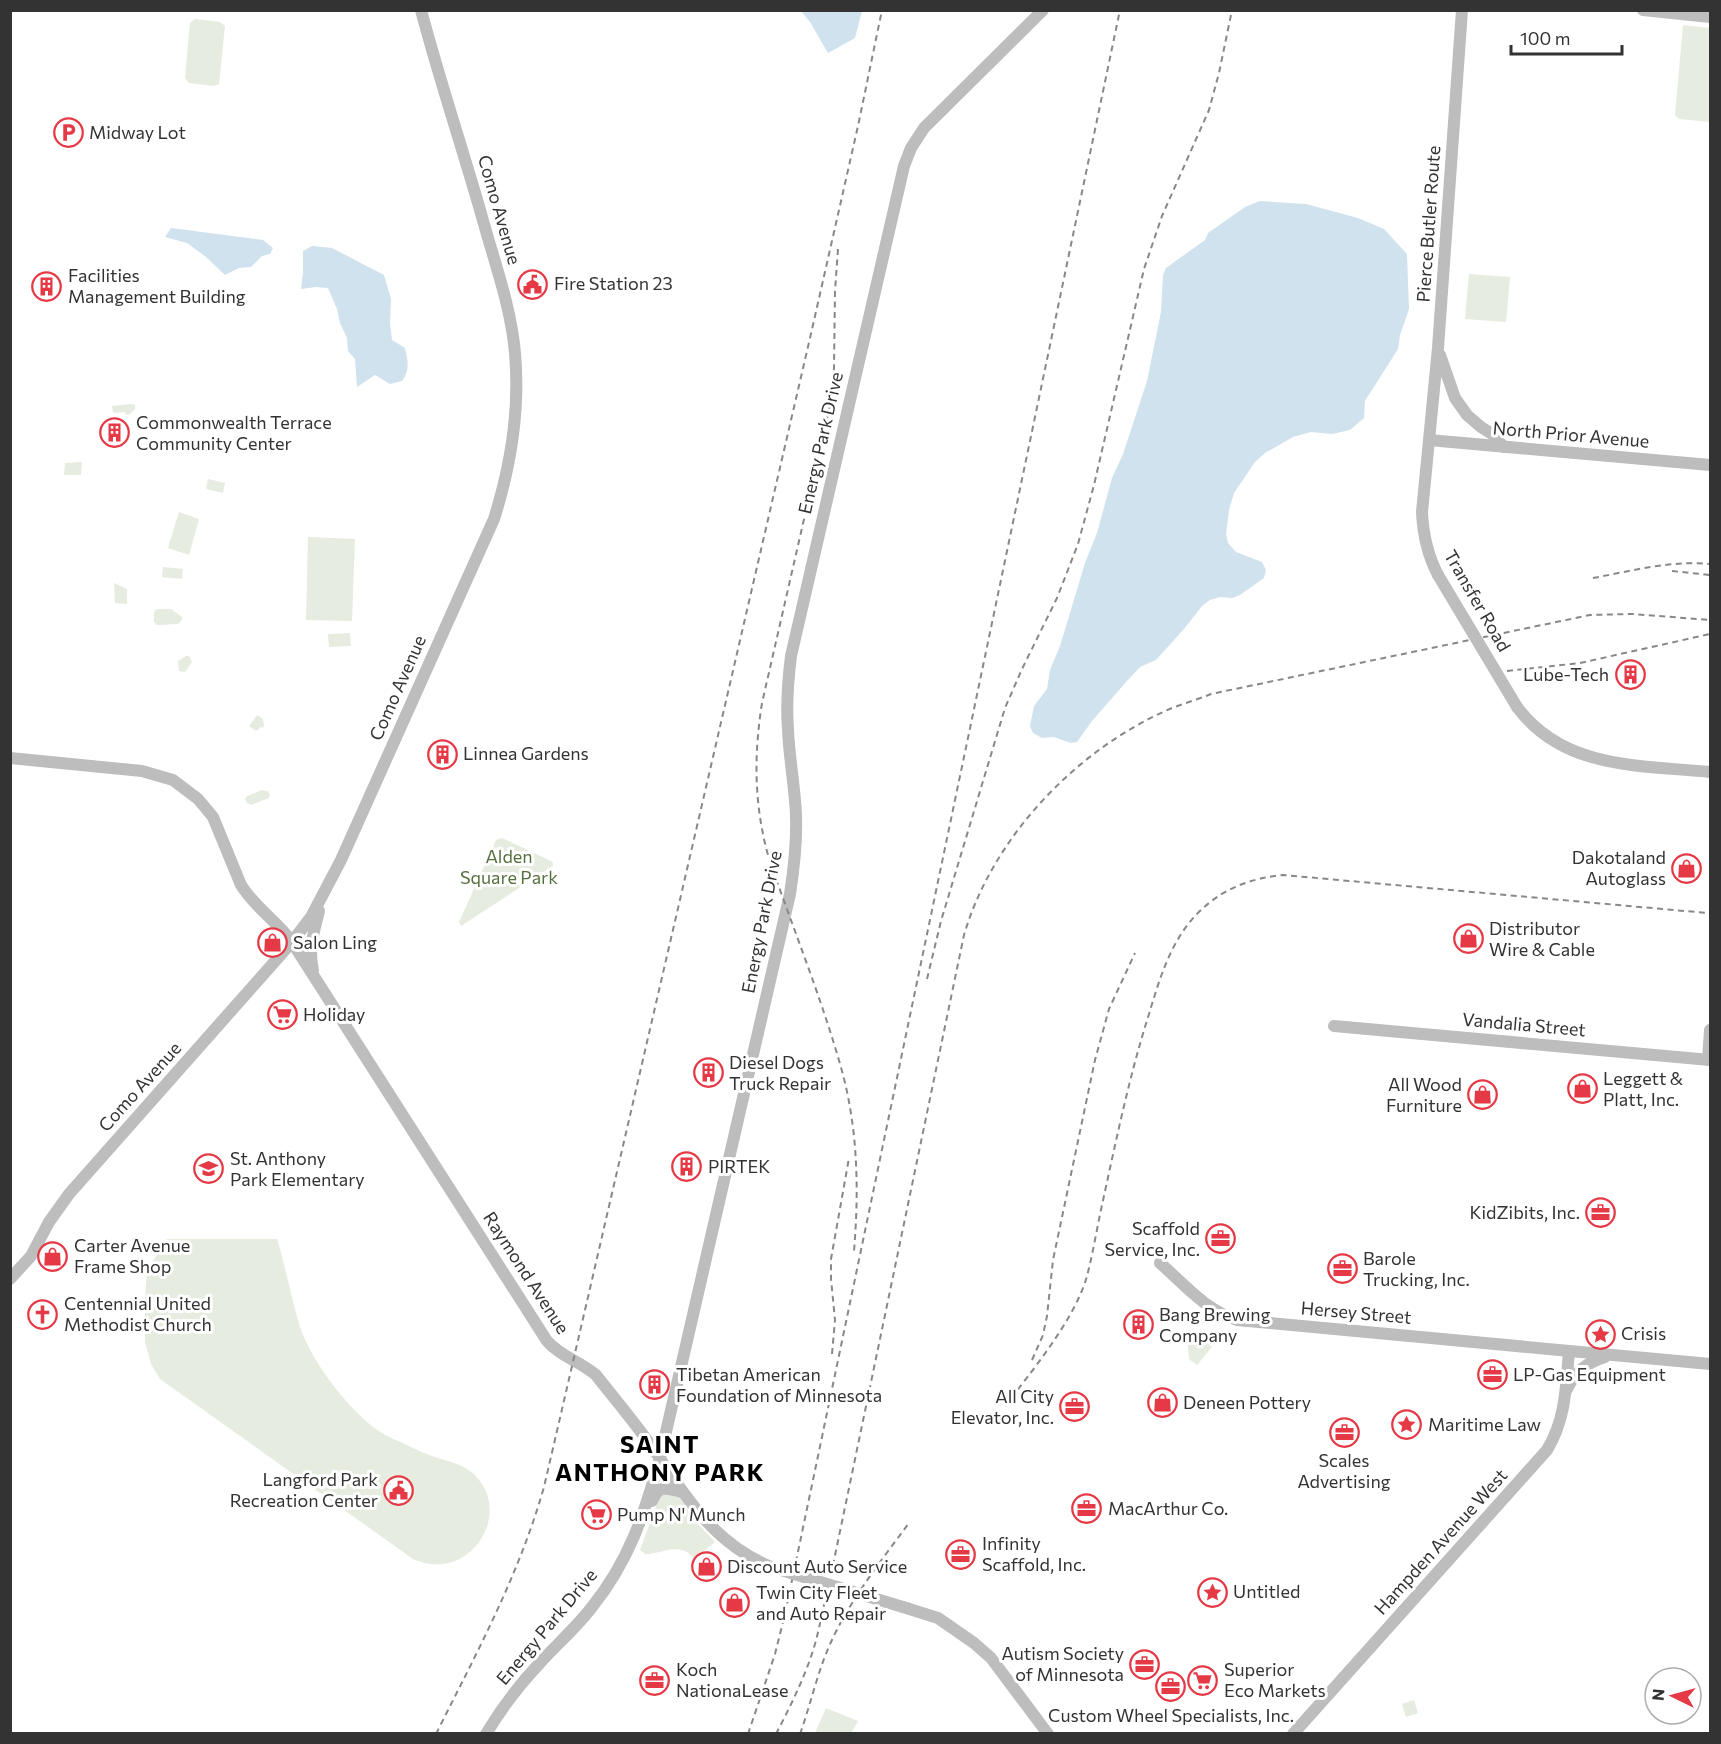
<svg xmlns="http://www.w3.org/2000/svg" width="1721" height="1744" font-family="Commissioner,sans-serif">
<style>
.green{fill:#e6ecdf}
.water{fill:#cfe2ee}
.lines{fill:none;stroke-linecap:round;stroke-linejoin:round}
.secondary{stroke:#bdbdbd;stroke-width:12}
.rail{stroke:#888;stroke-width:2;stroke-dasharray:6 4.5;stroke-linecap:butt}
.secondary-bridge{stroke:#bdbdbd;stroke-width:12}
.labels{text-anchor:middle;stroke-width:6;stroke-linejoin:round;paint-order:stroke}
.poi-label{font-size:18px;fill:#333;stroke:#fff;text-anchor:start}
.street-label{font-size:18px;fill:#333;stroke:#fff}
.park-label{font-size:18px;fill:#56703f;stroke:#fff}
.district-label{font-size:24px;font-weight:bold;letter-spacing:1.5px;fill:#000;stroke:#fff}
</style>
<rect width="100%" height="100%" fill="#fff"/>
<!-- green -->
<g class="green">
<path d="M195,19l25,3 5,4 -6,58 -5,2 -25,-3 -4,-5 5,-55z"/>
<path d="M1683,25l27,3v94l-31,-3 -4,-4z"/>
<path d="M1469,274l41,3 -4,45 -41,-3z"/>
<path d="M130,404l5,1v4l-5,5 -3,1 -3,-3 -9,1 -2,-1 -1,-6z"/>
<path d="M82,462l-1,13h-17l1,-12z"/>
<path d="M208,479l17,4 -2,10 -17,-4z"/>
<path d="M179,512l20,7 -10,36 -21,-7z"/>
<path d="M308,537l47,2 -3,82 -46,-1z"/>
<path d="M163,567l20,2 -1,10 -20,-2z"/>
<path d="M114,583l13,6v15l-12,-1z"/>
<path d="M157,609h14l11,8v3l-4,4 -21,1 -3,-3v-10z"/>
<path d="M350,633l1,13 -22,1 -1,-13z"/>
<path d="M186,656h3l3,6 -7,10 -6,-1 -1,-10z"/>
<path d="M257,715l6,4 1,6 -1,3 -2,-1 -5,4 -7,-5z"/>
<path d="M262,790l6,1 2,4 -1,3 -18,7 -4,-2 -2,-4 2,-3z"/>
<path d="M502,838l49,23 2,2v3l-92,60 -2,-4 37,-82z"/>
<path d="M167,1239h110c9,29 14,59 23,88 11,34 51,87 82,106 8,5 17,8 25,12 8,4 16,8 25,11 20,7 37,8 50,28 23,36 -9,85 -51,80 -6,0 -12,-3 -18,-5l-253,-180 -9,-15 -6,-22v-44l2,-28z"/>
<path d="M1192,1330l20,17 -15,18 -8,-6 -2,-22z"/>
<path d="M665,1494l15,4 19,27 16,17 -21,17c-12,-17 -29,-7 -45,-5h-4l-5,-4 18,-49 3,-5z"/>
<path d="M1414,1700l4,13 -12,4 -4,-13z"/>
<path d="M826,1708l32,13 -7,12h-36z"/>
</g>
<!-- water -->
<g class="water">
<path d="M801,11h61l-7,27 -27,15 -18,-31z"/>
<path d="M1260,201l46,3 52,14 26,11 23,25 2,55 -9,26 -2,14 -33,52 -1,17 -14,12 -18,4 -21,-2 -18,5 -28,16 -10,9 -21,31 -5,17 -3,24 2,9 8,9 26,10 4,8 -2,8 -24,17 -8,3 -12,-1 -10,3 -8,6 -18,23 -28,31 -16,7 -13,14 -35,40 -15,21 -6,1 -17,-6 -12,1 -9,-5 -3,-7 4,-20 13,-17 3,-19 10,-24 25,-83 12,-30 15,-55 11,-24 24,-73 14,-69 2,-37 3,-7 39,-28 3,-7 37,-26z"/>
<path d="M171,228l92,12 10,8 -3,6 -8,2 -11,11 -12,1 -14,7 -19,-18 -19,-14 -22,-6z"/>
<path d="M312,246l20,2 52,27 7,24 -1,24 2,17 13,8c3,12 5,23 -3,33l-12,3 -15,-9 -18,12 -2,-28 -7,-8 -1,-13 -7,-15 -3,-14 -9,-21 -12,-1 -15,2 2,-16v-22z"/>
</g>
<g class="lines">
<!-- secondary -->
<g class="secondary">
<path d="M1643,10l67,7"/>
<path d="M1440,355l15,43 12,17 14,12 11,7 12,13"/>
<path d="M1429,440l281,25"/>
<path d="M1438,575c-11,-21 -15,-40 -16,-63l16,-164 24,-338"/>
<path d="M1517,707c47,63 123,58 193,65"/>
<path d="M10,758l132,13 31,9 25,19 15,18 28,68c14,23 36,36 51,57l255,399c14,16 33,20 49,34 21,27 46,56 65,85 31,46 57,85 110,107"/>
<path d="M313,970c-5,-22 1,-38 6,-59"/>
<path d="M1334,1026l376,34"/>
<path d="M1708,1060l2,-30"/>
<path d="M1160,1263c24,21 45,47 77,57l473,44"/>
<path d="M10,1279l21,-23 18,-34 20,-28 223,-252 19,-25 30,-57 153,-341c17,-54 26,-110 21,-166 -4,-45 -19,-86 -31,-129 -20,-71 -44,-142 -63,-214"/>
<path d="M1567,1389c9,-18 19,-26 38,-32"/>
<path d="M652,1501c8,-18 14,-12 30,-9"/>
<path d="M903,1607l35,11 36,25 17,15 57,76"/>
<path d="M486,1734c15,-25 33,-49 53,-70 17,-19 37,-36 53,-57 37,-46 52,-92 68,-149l130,-564c4,-26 7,-52 6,-78 -1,-29 -7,-58 -8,-87 -2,-24 0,-49 3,-73l113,-490 7,-18 13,-20 119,-118"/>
<path d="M1293,1734l254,-284c19,-31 19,-64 22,-99"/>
</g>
<!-- rail -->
<g class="rail">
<path d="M838,249l-3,42 -1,77 -3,33 -69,302c-7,44 -8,87 1,131 5,27 16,52 25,78 19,52 39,105 54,159 16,59 17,120 12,180"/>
<path d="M1672,571l38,4"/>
<path d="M1593,578c38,-7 79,-18 117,-14"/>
<path d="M1507,671l73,-8 130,-29"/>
<path d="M927,979l14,-58 64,-213 17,-39 35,-71 21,-54 16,-59 50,-216 18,-53 47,-106 10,-37 13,-63"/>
<path d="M832,1354l3,-34 -4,-41v-20l18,-101"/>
<path d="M1032,1360l11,-25 4,-19 6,-56 42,-200 14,-51 26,-56"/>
<path d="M1005,1406c27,-35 70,-87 82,-130 6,-23 10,-48 15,-71 14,-64 27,-128 47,-191 11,-37 23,-77 52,-104 23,-22 51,-32 82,-35l424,38"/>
<path d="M436,1734c41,-82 83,-159 108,-247l266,-1149 48,-212 24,-116"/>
<path d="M748,1734l27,-80 10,-40 335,-1604"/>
<path d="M776,1734c15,-29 30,-59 39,-90 5,-18 8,-37 13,-55l136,-654c29,-99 114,-187 208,-227 13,-5 27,-9 39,-14l379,-79 43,-1 77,6"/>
<path d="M800,1734c9,-25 15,-51 24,-75 18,-49 54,-94 85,-136"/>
</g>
<!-- secondary-bridge -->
<g class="secondary-bridge">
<path d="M1438,575l79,132"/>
<path d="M771,1567l132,40"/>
</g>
</g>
<!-- icons -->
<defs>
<symbol id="parking-ring" viewBox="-11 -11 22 22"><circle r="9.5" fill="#fff" stroke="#e63946" stroke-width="1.5"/><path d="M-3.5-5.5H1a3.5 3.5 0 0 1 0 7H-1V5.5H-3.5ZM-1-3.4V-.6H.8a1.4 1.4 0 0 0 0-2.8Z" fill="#e63946"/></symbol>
<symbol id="civic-ring" viewBox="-11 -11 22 22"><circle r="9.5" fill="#fff" stroke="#e63946" stroke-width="1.5"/><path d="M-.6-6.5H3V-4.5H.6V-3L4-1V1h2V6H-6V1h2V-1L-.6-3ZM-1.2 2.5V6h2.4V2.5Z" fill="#e63946"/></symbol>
<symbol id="building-ring" viewBox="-11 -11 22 22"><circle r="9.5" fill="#fff" stroke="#e63946" stroke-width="1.5"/><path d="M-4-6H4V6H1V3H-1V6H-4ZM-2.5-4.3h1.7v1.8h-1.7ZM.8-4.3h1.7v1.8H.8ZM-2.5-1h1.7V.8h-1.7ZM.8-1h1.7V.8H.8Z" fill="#e63946"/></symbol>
<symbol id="shop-ring" viewBox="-11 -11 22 22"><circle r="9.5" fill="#fff" stroke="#e63946" stroke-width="1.5"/><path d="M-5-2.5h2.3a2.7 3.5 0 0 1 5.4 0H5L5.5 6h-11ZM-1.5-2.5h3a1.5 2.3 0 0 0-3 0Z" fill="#e63946"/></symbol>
<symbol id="supermarket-ring" viewBox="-11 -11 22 22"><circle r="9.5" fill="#fff" stroke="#e63946" stroke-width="1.5"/><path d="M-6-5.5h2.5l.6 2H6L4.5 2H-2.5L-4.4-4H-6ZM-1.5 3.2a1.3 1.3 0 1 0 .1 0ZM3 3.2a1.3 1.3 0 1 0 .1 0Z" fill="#e63946"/></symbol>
<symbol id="school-ring" viewBox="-11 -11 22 22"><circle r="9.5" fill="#fff" stroke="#e63946" stroke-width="1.5"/><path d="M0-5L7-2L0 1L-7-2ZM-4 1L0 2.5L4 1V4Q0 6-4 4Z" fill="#e63946"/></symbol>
<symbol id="office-ring" viewBox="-11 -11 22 22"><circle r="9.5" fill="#fff" stroke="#e63946" stroke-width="1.5"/><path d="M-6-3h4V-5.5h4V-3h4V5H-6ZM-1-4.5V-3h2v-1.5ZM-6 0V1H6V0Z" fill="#e63946"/></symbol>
<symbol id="church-ring" viewBox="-11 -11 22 22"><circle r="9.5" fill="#fff" stroke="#e63946" stroke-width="1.5"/><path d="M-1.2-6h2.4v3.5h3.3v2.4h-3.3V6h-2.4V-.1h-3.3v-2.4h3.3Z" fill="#e63946"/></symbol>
<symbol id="sight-ring" viewBox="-11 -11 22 22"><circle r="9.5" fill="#fff" stroke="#e63946" stroke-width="1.5"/><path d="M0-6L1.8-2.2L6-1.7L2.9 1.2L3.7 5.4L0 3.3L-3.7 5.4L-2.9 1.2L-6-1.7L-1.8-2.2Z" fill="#e63946"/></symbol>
</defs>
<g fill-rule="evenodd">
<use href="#parking-ring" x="52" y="116" width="33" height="33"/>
<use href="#civic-ring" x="516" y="268" width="33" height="33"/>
<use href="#building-ring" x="30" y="270" width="33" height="33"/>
<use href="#building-ring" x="98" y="416" width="33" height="33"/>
<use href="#building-ring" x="1614" y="658" width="33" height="33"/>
<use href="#building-ring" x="426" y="738" width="33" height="33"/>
<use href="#shop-ring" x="1670" y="852" width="33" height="33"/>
<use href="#shop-ring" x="1452" y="922" width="33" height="33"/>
<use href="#shop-ring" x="256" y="926" width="33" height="33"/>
<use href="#supermarket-ring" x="266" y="998" width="33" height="33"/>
<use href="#building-ring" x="692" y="1056" width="33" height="33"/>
<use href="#shop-ring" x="1566" y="1072" width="33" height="33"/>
<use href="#shop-ring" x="1466" y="1078" width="33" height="33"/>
<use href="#building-ring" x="670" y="1150" width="33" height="33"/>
<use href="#school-ring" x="192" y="1152" width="33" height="33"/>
<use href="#office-ring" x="1584" y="1196" width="33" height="33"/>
<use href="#office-ring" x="1204" y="1222" width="33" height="33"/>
<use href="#shop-ring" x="36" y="1240" width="33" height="33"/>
<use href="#office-ring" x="1326" y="1252" width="33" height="33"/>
<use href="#church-ring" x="26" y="1298" width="33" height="33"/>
<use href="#building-ring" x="1122" y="1308" width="33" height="33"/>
<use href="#sight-ring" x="1584" y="1318" width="33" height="33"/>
<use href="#office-ring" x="1476" y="1358" width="33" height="33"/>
<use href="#building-ring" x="638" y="1368" width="33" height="33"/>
<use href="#shop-ring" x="1146" y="1386" width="33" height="33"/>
<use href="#office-ring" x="1058" y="1390" width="33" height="33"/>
<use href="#sight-ring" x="1390" y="1408" width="33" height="33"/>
<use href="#office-ring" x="1328" y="1416" width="33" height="33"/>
<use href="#civic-ring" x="382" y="1474" width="33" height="33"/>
<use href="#office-ring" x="1070" y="1492" width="33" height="33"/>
<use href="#supermarket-ring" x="580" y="1498" width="33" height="33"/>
<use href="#office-ring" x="944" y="1538" width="33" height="33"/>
<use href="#shop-ring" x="690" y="1550" width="33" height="33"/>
<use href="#sight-ring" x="1196" y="1576" width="33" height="33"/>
<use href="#shop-ring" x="718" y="1586" width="33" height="33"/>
<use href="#office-ring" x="1128" y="1648" width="33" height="33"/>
<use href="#office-ring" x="638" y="1664" width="33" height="33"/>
<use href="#supermarket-ring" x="1186" y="1664" width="33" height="33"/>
<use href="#office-ring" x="1154" y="1670" width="33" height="33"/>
</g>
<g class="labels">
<!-- poi labels -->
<g class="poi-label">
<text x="89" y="139">Midway Lot</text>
<text x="68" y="282">Facilities<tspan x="68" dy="21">Management Building</tspan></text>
<text x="554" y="290">Fire Station 23</text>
<text x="136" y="429">Commonwealth Terrace<tspan x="136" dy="21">Community Center</tspan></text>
<text x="1609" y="681" text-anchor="end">Lube-Tech</text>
<text x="463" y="760">Linnea Gardens</text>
<text x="1666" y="864" text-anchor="end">Dakotaland<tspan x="1666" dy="21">Autoglass</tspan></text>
<text x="1489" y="935">Distributor<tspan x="1489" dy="21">Wire &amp; Cable</tspan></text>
<text x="293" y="949">Salon Ling</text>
<text x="303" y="1021">Holiday</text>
<text x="729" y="1069">Diesel Dogs<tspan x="729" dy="21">Truck Repair</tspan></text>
<text x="1603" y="1085">Leggett &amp;<tspan x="1603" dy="21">Platt, Inc.</tspan></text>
<text x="1462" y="1091" text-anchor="end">All Wood<tspan x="1462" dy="21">Furniture</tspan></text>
<text x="230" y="1165">St. Anthony<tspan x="230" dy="21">Park Elementary</tspan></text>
<text x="708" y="1173">PIRTEK</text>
<text x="1580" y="1219" text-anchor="end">KidZibits, Inc.</text>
<text x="1200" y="1235" text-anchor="end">Scaffold<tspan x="1200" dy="21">Service, Inc.</tspan></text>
<text x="74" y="1252">Carter Avenue<tspan x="74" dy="21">Frame Shop</tspan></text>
<text x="1363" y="1265">Barole<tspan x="1363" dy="21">Trucking, Inc.</tspan></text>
<text x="64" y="1310">Centennial United<tspan x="64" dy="21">Methodist Church</tspan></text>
<text x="1159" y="1321">Bang Brewing<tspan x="1159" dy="21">Company</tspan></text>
<text x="1621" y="1340">Crisis</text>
<text x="676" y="1381">Tibetan American<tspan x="676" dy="21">Foundation of Minnesota</tspan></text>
<text x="1513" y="1381">LP-Gas Equipment</text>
<text x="1054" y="1403" text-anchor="end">All City<tspan x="1054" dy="21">Elevator, Inc.</tspan></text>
<text x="1183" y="1409">Deneen Pottery</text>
<text x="1428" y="1431">Maritime Law</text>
<text x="1344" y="1467" text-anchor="middle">Scales<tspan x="1344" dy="21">Advertising</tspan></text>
<text x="378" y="1486" text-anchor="end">Langford Park<tspan x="378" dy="21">Recreation Center</tspan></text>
<text x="1108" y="1515">MacArthur Co.</text>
<text x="617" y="1521">Pump N' Munch</text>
<text x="982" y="1550">Infinity<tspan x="982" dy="21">Scaffold, Inc.</tspan></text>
<text x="727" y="1573">Discount Auto Service</text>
<text x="1233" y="1598">Untitled</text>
<text x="756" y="1599">Twin City Fleet<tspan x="756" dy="21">and Auto Repair</tspan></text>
<text x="1124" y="1660" text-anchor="end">Autism Society<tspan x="1124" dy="21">of Minnesota</tspan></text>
<text x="676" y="1676">Koch<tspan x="676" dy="21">NationaLease</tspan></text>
<text x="1224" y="1676">Superior<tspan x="1224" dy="21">Eco Markets</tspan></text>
<text x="1171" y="1722" text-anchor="middle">Custom Wheel Specialists, Inc.</text>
</g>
<!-- street labels -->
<g class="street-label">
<text transform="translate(499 210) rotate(74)" y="6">Como Avenue</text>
<text transform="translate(1429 224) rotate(-86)" y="6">Pierce Butler Route</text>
<text transform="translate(1571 435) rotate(5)" y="6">North Prior Avenue</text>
<text transform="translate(821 443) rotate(-77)" y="6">Energy Park Drive</text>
<text transform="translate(1477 601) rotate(60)" y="6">Transfer Road</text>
<text transform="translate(398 688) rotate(-66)" y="6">Como Avenue</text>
<text transform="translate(762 922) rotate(-79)" y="6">Energy Park Drive</text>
<text transform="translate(1524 1025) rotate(5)" y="6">Vandalia Street</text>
<text transform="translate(140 1087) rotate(-48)" y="6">Como Avenue</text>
<text transform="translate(526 1273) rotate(57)" y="6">Raymond Avenue</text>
<text transform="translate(1356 1313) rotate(5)" y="6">Hersey Street</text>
<text transform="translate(1441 1542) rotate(-48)" y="6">Hampden Avenue West</text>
<text transform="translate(547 1627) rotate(-50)" y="6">Energy Park Drive</text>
</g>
<!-- park labels -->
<g class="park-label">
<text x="509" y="863">Alden<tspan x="509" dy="21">Square Park</tspan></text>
</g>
<!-- district labels -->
<g class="district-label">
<text x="660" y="1453">SAINT<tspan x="660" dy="28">ANTHONY PARK</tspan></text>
</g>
</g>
<!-- border -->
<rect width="1721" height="1744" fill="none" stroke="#333333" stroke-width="24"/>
<!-- north arrow -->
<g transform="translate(1673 1696) rotate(275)"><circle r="28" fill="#ffffff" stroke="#adadad" stroke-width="1.5"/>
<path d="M0-4.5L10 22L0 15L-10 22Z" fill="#e63946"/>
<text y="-9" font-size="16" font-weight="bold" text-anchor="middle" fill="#333333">N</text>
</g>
<!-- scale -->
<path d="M1511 45v9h111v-9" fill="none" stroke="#333333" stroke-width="3"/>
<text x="1520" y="45" font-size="18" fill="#333333" stroke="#ffffff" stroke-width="4.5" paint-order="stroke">100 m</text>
</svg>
